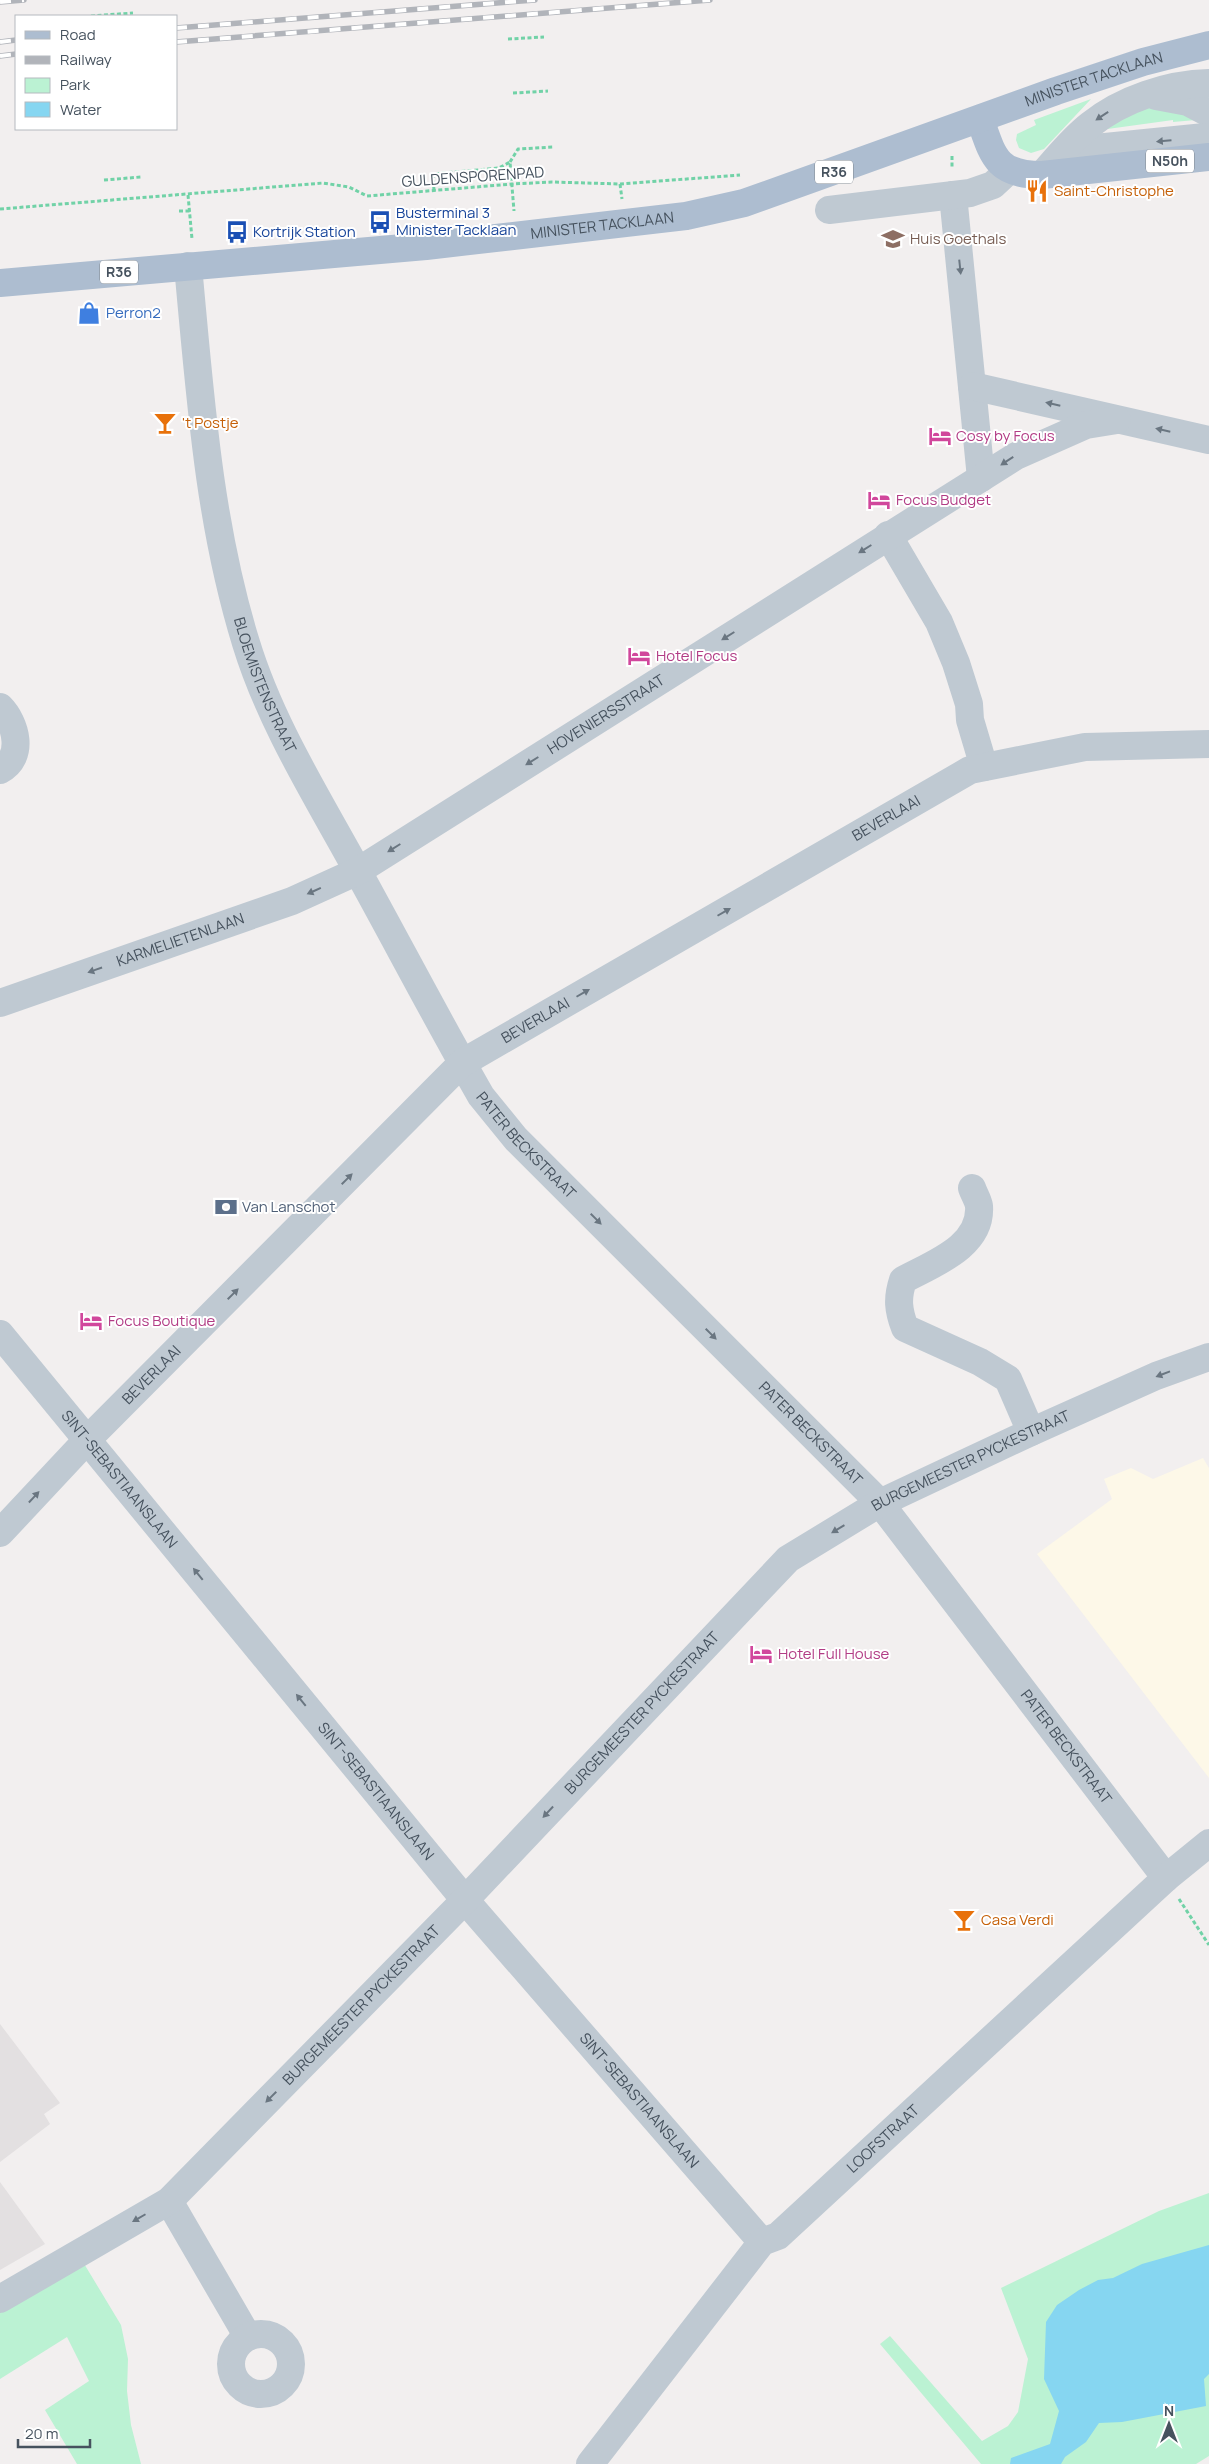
<svg xmlns="http://www.w3.org/2000/svg" width="1209" height="2464" font-family="Manrope,sans-serif">
<style>
.commercial{fill:#fdf8e8}
.education{fill:#e3e0e1}
.green{fill:#bbf2d3}
.water{fill:#86d6f1}
.lines{fill:none;stroke-linecap:round;stroke-linejoin:round}
.path{stroke:#71d2a7;stroke-width:3;stroke-dasharray:4 2.5;stroke-linecap:butt}
.minor{stroke:#bfc9d2;stroke-width:28}
.major{stroke:#adbdd0;stroke-width:28}
.rail-casing{stroke:#b1b4ba;stroke-width:5.5}
.rail{stroke:#fff;stroke-width:4;stroke-dasharray:11;stroke-linecap:butt}
.oneway{fill:#6a7681}
.labels{text-anchor:middle;stroke-width:4;stroke-linejoin:round;paint-order:stroke}
.shield{fill:#fff;stroke:#7e868e;stroke-width:1}
.shield-label{font-size:14px;font-weight:bold;fill:#46525e}
.street-label{font-size:15px;fill:#46525e;stroke:#fff}
.food-label{font-size:15px;fill:#c56008;stroke:#fff;text-anchor:start}
.transit-label{font-size:15px;fill:#164399;stroke:#fff;text-anchor:start}
.education-label{font-size:15px;fill:#785e54;stroke:#fff;text-anchor:start}
.shop-label{font-size:15px;fill:#366cbe;stroke:#fff;text-anchor:start}
.hotel-label{font-size:15px;fill:#b23c85;stroke:#fff;text-anchor:start}
.service-label{font-size:15px;fill:#4e5e75;stroke:#fff;text-anchor:start}
</style>
<rect width="100%" height="100%" fill="#f2efef"/>
<!-- commercial -->
<path class="commercial" d="M1203,1458l6,10v310l-172,-224 75,-55 -8,-20 27,-11 22,11z"/>
<!-- education -->
<g class="education">
<path d="M0,2024l60,79 -16,11 6,10 -50,38z"/>
<path d="M0,2182l45,62 -45,26z"/>
</g>
<!-- green -->
<g class="green">
<path d="M1091,99l-47,50 -13,4 -12,-5 -3,-8 1,-6 19,-9 -2,-5z"/>
<path d="M1147,105l60,14 -34,3v-2l-80,11z"/>
<path d="M1209,2193v263l-13,8h-215l-101,-120 10,-8 92,105 26,-15 10,-14 10,-53 -27,-71 158,-77z"/>
<path d="M83,2262l38,63 7,34 -1,32 4,34 10,39h-64l-32,-54 44,-29 -22,-44 -67,42v-67z"/>
</g>
<!-- water -->
<path class="water" d="M1209,2245v129l-5,5 2,27 -84,16 -23,1 -13,19 -21,15 -4,7h-51l1,-6 39,-14 9,-33 -15,-32 2,-57 11,-17 22,-15 19,-10 15,-2 29,-14z"/>
<g class="lines">
<!-- path -->
<g class="path">
<path d="M91,16l42,-3"/>
<path d="M508,39l36,-2"/>
<path d="M513,93l35,-2"/>
<path d="M952,156v13"/>
<path d="M510,162l8,-13 35,-2"/>
<path d="M104,180l37,-3"/>
<path d="M620,184l2,15"/>
<path d="M434,191l-1,-17 66,-6 11,-6 4,49"/>
<path d="M188,195l4,44"/>
<path d="M0,209l323,-26 26,4 18,9 145,-12 40,-2 68,2 120,-9"/>
<path d="M179,211h11"/>
<path d="M1179,1899l30,46"/>
</g>
<!-- minor -->
<g class="minor">
<path d="M1156,96l32,6 21,11"/>
<path d="M1059,167l36,-19 110,-11 4,2"/>
<path d="M1042,175c15,-17 30,-36 48,-50 32,-26 78,-41 119,-42"/>
<path d="M953,195l28,283"/>
<path d="M829,210l141,-17 23,-8 15,-14"/>
<path id="s1" d="M188,266c12,127 20,254 58,377 24,79 70,152 110,225 42,76 82,153 125,228l35,43 364,364 286,375"/>
<path d="M972,386l237,54"/>
<path d="M888,535l51,87 17,41 13,41 1,16 14,47"/>
<path d="M0,707c16,16 25,50 0,63"/>
<path id="s2" d="M0,1003l292,-102 66,-30 658,-415 70,-31 31,-5"/>
<path d="M972,1188c2,6 6,12 7,18 3,41 -47,58 -76,74 -6,18 -5,30 2,48l75,34 28,17 23,53"/>
<path id="s3" d="M0,1334l465,566 297,342"/>
<path id="s4" d="M0,1533l87,-93 375,-377 508,-293 115,-23 124,-3"/>
<path d="M169,2201l79,136"/>
<path id="s5" d="M0,2299l169,-98 296,-301 323,-341 92,-56 151,-71 125,-56 53,-19"/>
<circle cx="261" cy="2364" r="30"/>
<path id="s6" d="M590,2464l172,-222 16,-6 388,-358 43,-35"/>
</g>
<!-- major -->
<g class="major">
<path d="M980,119c13,37 16,56 62,56l167,-18"/>
<path id="s7" d="M0,283l426,-37 260,-30 58,-13 312,-112 87,-29 66,-17"/>
</g>
<defs>
<g id="rail">
<path d="M0,2l24,-2"/>
<path d="M176,28l359,-28"/>
<path d="M0,42l16,-2"/>
<path d="M176,42l534,-42"/>
<path d="M0,56l16,-2"/>
</g>
</defs>
<!-- rail casing -->
<use href="#rail" class="rail-casing"/>
<!-- rail -->
<use href="#rail" class="rail"/>
</g>
<!-- one-way arrows -->
<defs><path id="oneway-solid" d="M-6-.8H1V-3.2L6.5 0L1 3.2V.8H-6Z" transform="scale(1.25)"/></defs>
<g class="oneway">
<use href="#oneway-solid" transform="translate(1102 116) rotate(146)"/>
<use href="#oneway-solid" transform="translate(1164 141) rotate(175)"/>
<use href="#oneway-solid" transform="translate(960 267) rotate(84)"/>
<use href="#oneway-solid" transform="translate(1053 404) rotate(-167)"/>
<use href="#oneway-solid" transform="translate(1163 430) rotate(-167)"/>
<use href="#oneway-solid" transform="translate(1007 461) rotate(147)"/>
<use href="#oneway-solid" transform="translate(865 549) rotate(148)"/>
<use href="#oneway-solid" transform="translate(728 636) rotate(148)"/>
<use href="#oneway-solid" transform="translate(532 761) rotate(148)"/>
<use href="#oneway-solid" transform="translate(394 848) rotate(148)"/>
<use href="#oneway-solid" transform="translate(314 891) rotate(156)"/>
<use href="#oneway-solid" transform="translate(724 912) rotate(-30)"/>
<use href="#oneway-solid" transform="translate(95 970) rotate(161)"/>
<use href="#oneway-solid" transform="translate(583 993) rotate(-30)"/>
<use href="#oneway-solid" transform="translate(347 1179) rotate(-45)"/>
<use href="#oneway-solid" transform="translate(596 1219) rotate(45)"/>
<use href="#oneway-solid" transform="translate(233 1294) rotate(-45)"/>
<use href="#oneway-solid" transform="translate(711 1334) rotate(45)"/>
<use href="#oneway-solid" transform="translate(1163 1374) rotate(159)"/>
<use href="#oneway-solid" transform="translate(34 1497) rotate(-47)"/>
<use href="#oneway-solid" transform="translate(838 1529) rotate(149)"/>
<use href="#oneway-solid" transform="translate(198 1574) rotate(-129)"/>
<use href="#oneway-solid" transform="translate(301 1700) rotate(-129)"/>
<use href="#oneway-solid" transform="translate(548 1812) rotate(133)"/>
<use href="#oneway-solid" transform="translate(271 2097) rotate(135)"/>
<use href="#oneway-solid" transform="translate(139 2218) rotate(150)"/>
</g>
<!-- icons -->
<defs>
<symbol id="restaurant-bare" viewBox="-9 -9 18 18"><path d="M-5-6h1v4h1v-4h1v4h1v-4h1v5L-1.5 .5V6h-2V.5L-5-1ZM5-6V6H3V1.5H1.5Q1.5-4 5-6Z" fill="#e8710a" stroke="#fff" stroke-width="2.5" paint-order="stroke"/></symbol>
<symbol id="bus-bare" viewBox="-9 -9 18 18"><path d="M-5-6H5V4H4V6H2V4H-2V6H-4V4H-5ZM-3.5-4V0h7V-4ZM-3.5 1.2v1.5H-2V1.2ZM2 1.2v1.5H3.5V1.2Z" fill="#1a4fb4" stroke="#fff" stroke-width="2.5" paint-order="stroke"/></symbol>
<symbol id="university-bare" viewBox="-9 -9 18 18"><path d="M0-5L7-2L0 1L-7-2ZM-4 1L0 2.5L4 1V4Q0 6-4 4Z" fill="#8d6e63" stroke="#fff" stroke-width="2.5" paint-order="stroke"/></symbol>
<symbol id="shop-bare" viewBox="-9 -9 18 18"><path d="M-5-2.5h2.3a2.7 3.5 0 0 1 5.4 0H5L5.5 6h-11ZM-1.5-2.5h3a1.5 2.3 0 0 0-3 0Z" fill="#3f7fe0" stroke="#fff" stroke-width="2.5" paint-order="stroke"/></symbol>
<symbol id="bar-bare" viewBox="-9 -9 18 18"><path d="M-6-5H6L.8 .8V4.5H3.5V6h-7V4.5H-.8V.8Z" fill="#e8710a" stroke="#fff" stroke-width="2.5" paint-order="stroke"/></symbol>
<symbol id="hotel-bare" viewBox="-9 -9 18 18"><path d="M-6-4.5h1.5V1H6V5H4.5V3h-9V5H-6ZM-4 0a1.8 1.8 0 1 1 3.6 0ZM.5 0V-2.5h3Q6-2.5 6 0Z" fill="#d1479c" stroke="#fff" stroke-width="2.5" paint-order="stroke"/></symbol>
<symbol id="bank-bare" viewBox="-9 -9 18 18"><path d="M-6-4H6V4H-6ZM0-2.3a2.3 2.3 0 1 0 0 4.6a2.3 2.3 0 1 0 0-4.6Z" fill="#5c6f8a" stroke="#fff" stroke-width="2.5" paint-order="stroke"/></symbol>
</defs>
<g fill-rule="evenodd">
<use href="#restaurant-bare" x="1021" y="175" width="32" height="32"/>
<use href="#bus-bare" x="364" y="206" width="32" height="32"/>
<use href="#bus-bare" x="221" y="216" width="32" height="32"/>
<use href="#university-bare" x="877" y="223" width="32" height="32"/>
<use href="#shop-bare" x="73" y="297" width="32" height="32"/>
<use href="#bar-bare" x="149" y="407" width="32" height="32"/>
<use href="#hotel-bare" x="924" y="420" width="32" height="32"/>
<use href="#hotel-bare" x="863" y="484" width="32" height="32"/>
<use href="#hotel-bare" x="623" y="640" width="32" height="32"/>
<use href="#bank-bare" x="210" y="1191" width="32" height="32"/>
<use href="#hotel-bare" x="75" y="1305" width="32" height="32"/>
<use href="#hotel-bare" x="745" y="1638" width="32" height="32"/>
<use href="#bar-bare" x="948" y="1904" width="32" height="32"/>
</g>
<g class="labels">
<!-- shield labels -->
<g class="shield">
<rect x="1146" y="149.5" width="48" height="23" rx="4"/>
<rect x="815" y="160.5" width="38" height="23" rx="4"/>
<rect x="100" y="260.5" width="38" height="23" rx="4"/>
</g>
<g class="shield-label">
<text x="1170" y="166">N50h</text>
<text x="834" y="177">R36</text>
<text x="119" y="277">R36</text>
</g>
<!-- street labels -->
<g class="street-label">
<text dy="5" stroke="none"><textPath href="#s7" startOffset="1120">MINISTER TACKLAAN</textPath></text>
<text transform="translate(473 177) rotate(-4)" y="5">GULDENSPORENPAD</text>
<text dy="5" stroke="none"><textPath href="#s7" startOffset="605">MINISTER TACKLAAN</textPath></text>
<text dy="5" stroke="none"><textPath href="#s1" startOffset="428">BLOEMISTENSTRAAT</textPath></text>
<text dy="5" stroke="none"><textPath href="#s2" startOffset="675">HOVENIERSSTRAAT</textPath></text>
<text dy="5" stroke="none"><textPath href="#s4" startOffset="1149">BEVERLAAI</textPath></text>
<text dy="5" stroke="none"><textPath href="#s2" startOffset="191">KARMELIETENLAAN</textPath></text>
<text dy="5" stroke="none"><textPath href="#s4" startOffset="744">BEVERLAAI</textPath></text>
<text dy="5" stroke="none"><textPath href="#s1" startOffset="960">PATER BECKSTRAAT</textPath></text>
<text dy="5" stroke="none"><textPath href="#s4" startOffset="219">BEVERLAAI</textPath></text>
<text dy="5" stroke="none"><textPath href="#s1" startOffset="1365">PATER BECKSTRAAT</textPath></text>
<text dy="5" stroke="none"><textPath href="#s5" startOffset="1295">BURGEMEESTER PYCKESTRAAT</textPath></text>
<text dy="5" stroke="none"><textPath href="#s3" startOffset="188">SINT-SEBASTIAANSLAAN</textPath></text>
<text dy="5" stroke="none"><textPath href="#s5" startOffset="875">BURGEMEESTER PYCKESTRAAT</textPath></text>
<text dy="5" stroke="none"><textPath href="#s1" startOffset="1770">PATER BECKSTRAAT</textPath></text>
<text dy="5" stroke="none"><textPath href="#s3" startOffset="592">SINT-SEBASTIAANSLAAN</textPath></text>
<text dy="5" stroke="none"><textPath href="#s5" startOffset="470">BURGEMEESTER PYCKESTRAAT</textPath></text>
<text dy="5" stroke="none"><textPath href="#s3" startOffset="998">SINT-SEBASTIAANSLAAN</textPath></text>
<text dy="5" stroke="none"><textPath href="#s6" startOffset="441">LOOFSTRAAT</textPath></text>
</g>
<!-- food labels -->
<g class="food-label">
<text x="1054" y="196">Saint-Christophe</text>
<text x="182" y="428">'t Postje</text>
<text x="981" y="1925">Casa Verdi</text>
</g>
<!-- transit labels -->
<g class="transit-label">
<text x="396" y="218">Busterminal 3<tspan x="396" dy="17">Minister Tacklaan</tspan></text>
<text x="253" y="237">Kortrijk Station</text>
</g>
<!-- education labels -->
<g class="education-label">
<text x="910" y="244">Huis Goethals</text>
</g>
<!-- shop labels -->
<g class="shop-label">
<text x="106" y="318">Perron2</text>
</g>
<!-- hotel labels -->
<g class="hotel-label">
<text x="956" y="441">Cosy by Focus</text>
<text x="896" y="505">Focus Budget</text>
<text x="656" y="661">Hotel Focus</text>
<text x="108" y="1326">Focus Boutique</text>
<text x="778" y="1659">Hotel Full House</text>
</g>
<!-- service labels -->
<g class="service-label">
<text x="242" y="1212">Van Lanschot</text>
</g>
</g>
<!-- legend -->
<rect x="15" y="15" width="162" height="115" fill="#ffffff" stroke="#b5babf"/>
<rect x="25" y="31" width="25" height="8" fill="#adbdd0" stroke="#b5babf"/>
<text x="60" y="40" font-size="15" fill="#46525e">Road</text>
<rect x="25" y="56" width="25" height="8" fill="#b1b4ba" stroke="#b5babf"/>
<text x="60" y="65" font-size="15" fill="#46525e">Railway</text>
<rect x="25" y="78" width="25" height="15" fill="#bbf2d3" stroke="#b5babf"/>
<text x="60" y="90" font-size="15" fill="#46525e">Park</text>
<rect x="25" y="102" width="25" height="15" fill="#86d6f1" stroke="#b5babf"/>
<text x="60" y="115" font-size="15" fill="#46525e">Water</text>
<!-- north arrow -->
<g transform="translate(1169 2424)" stroke="#ffffff" stroke-width="4" paint-order="stroke">
<path d="M0-4L9 19L0 12L-9 19Z" fill="#46525e"/>
<text y="-8" font-size="14" font-weight="bold" text-anchor="middle" fill="#46525e">N</text>
</g>
<!-- scale -->
<path d="M18 2439v8h72v-8" fill="none" stroke="#46525e" stroke-width="2.5"/>
<text x="25" y="2439" font-size="15" fill="#46525e" stroke="#ffffff" stroke-width="4" paint-order="stroke">20 m</text>
</svg>
